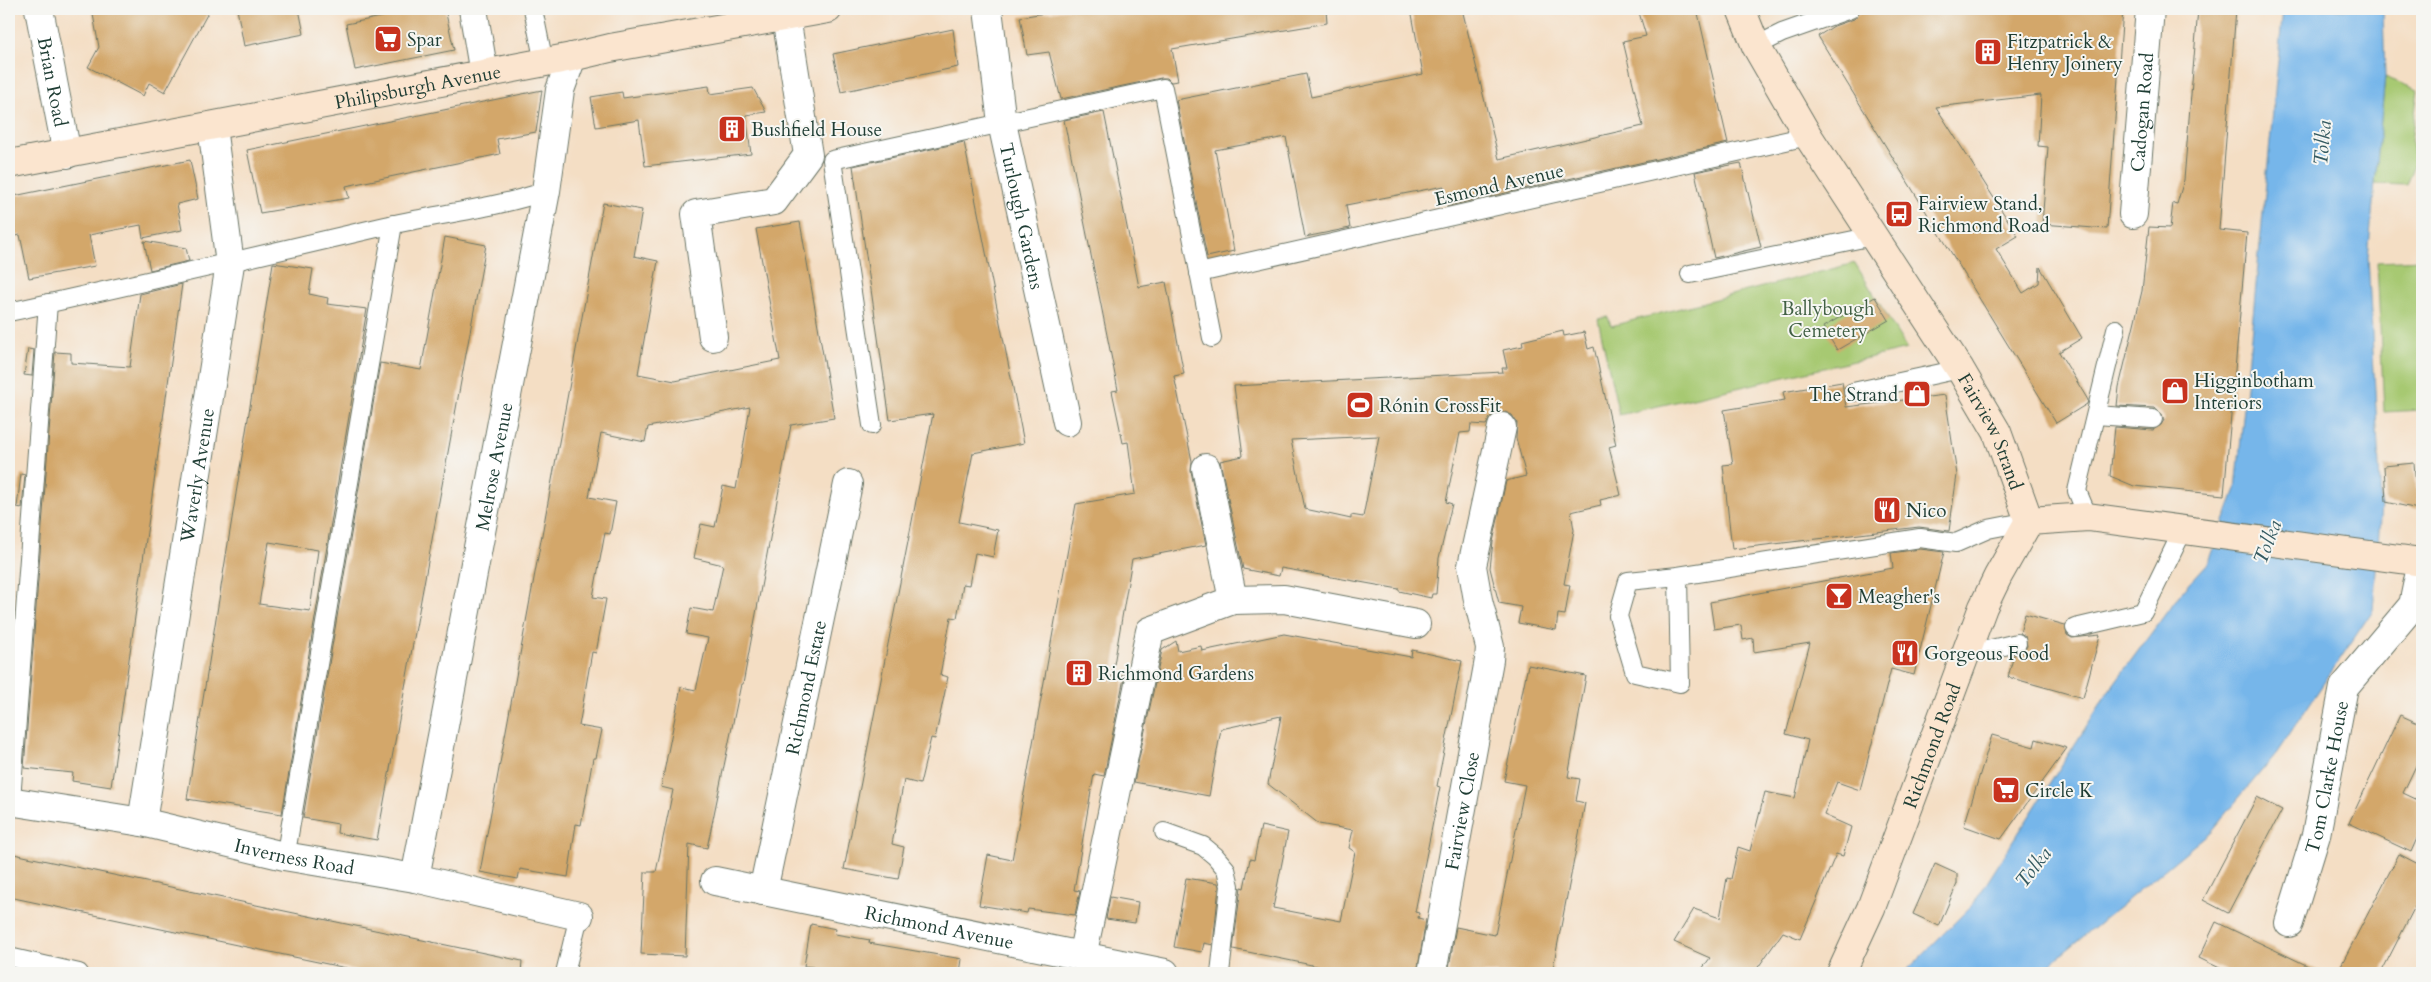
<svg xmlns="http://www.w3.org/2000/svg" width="2431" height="982" font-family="Cardo,serif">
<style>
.green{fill:#a7c972;stroke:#638353}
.water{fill:#76b6ea;stroke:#4a7a8f}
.building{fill:#d3a76b;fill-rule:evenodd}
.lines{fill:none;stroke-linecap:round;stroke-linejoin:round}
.lane-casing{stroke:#6a7566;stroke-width:20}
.street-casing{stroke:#6a7566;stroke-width:30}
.secondary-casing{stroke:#6a7566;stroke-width:30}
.lane{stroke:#fff;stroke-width:18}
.street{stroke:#fff;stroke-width:28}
.secondary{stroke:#fbe5cf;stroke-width:28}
.labels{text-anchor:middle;stroke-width:4;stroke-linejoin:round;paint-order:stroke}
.poi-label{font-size:19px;fill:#1f3d34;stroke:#f6f6f2;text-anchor:start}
.street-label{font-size:19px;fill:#1f3d34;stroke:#f6f6f2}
.park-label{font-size:19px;fill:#416044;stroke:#f6f6f2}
.water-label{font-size:20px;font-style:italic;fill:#355b62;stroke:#f6f6f2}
</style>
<rect width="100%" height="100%" fill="#f6f6f2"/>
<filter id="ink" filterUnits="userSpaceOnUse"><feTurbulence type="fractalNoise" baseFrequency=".02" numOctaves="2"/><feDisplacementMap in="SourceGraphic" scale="10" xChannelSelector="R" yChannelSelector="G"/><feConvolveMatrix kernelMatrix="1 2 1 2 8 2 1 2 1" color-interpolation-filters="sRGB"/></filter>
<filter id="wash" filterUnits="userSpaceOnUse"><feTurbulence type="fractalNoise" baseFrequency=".0096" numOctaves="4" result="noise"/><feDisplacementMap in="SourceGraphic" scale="20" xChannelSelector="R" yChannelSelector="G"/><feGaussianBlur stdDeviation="1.12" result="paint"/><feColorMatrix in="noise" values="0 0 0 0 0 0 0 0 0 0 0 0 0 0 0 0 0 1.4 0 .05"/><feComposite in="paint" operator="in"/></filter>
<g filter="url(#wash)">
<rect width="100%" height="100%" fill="#f4dec4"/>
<!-- green -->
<g class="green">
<path d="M2385,77l33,13 -7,52 4,22 -8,21 -32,-1z"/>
<path d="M2422,260v150l-38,2 -7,-150z"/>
<path d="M1855,263l52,86 -288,66 -21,-96 10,-2 3,9z"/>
</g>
<!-- water -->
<path class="water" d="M2283,9h100l2,68 -17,180 13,248 -8,105 -97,144 -66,78 -171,141h-135l70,-70 136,-214 73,-99 26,-28 27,-73z"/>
<g id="blocks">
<!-- building -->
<g class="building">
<path d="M92,9h118l-45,83 -16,-9 -6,13 -55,-29 11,-20z"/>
<path d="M237,9h62l5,25 -60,12z"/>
<path d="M422,9h23l9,41 -99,20 -9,-46z"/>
<path d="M1069,9h257l1,14 -155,26 6,32 -7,1 -4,-4h-6l-100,21 -12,-47 -22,3 -7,-38z"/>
<path d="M1411,9h51l37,150 144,-33 -20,-85 23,-5 -8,-27h59l31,134 -280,63 -4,-20 -98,19 4,23 -45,9 -19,-100 -71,13 19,101 -27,6 -31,-157 130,-26 5,23 112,-23z"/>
<path d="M1862,9h261l-16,220 -65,-5 6,-77 -10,-1 3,-51 -105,12 82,129 -22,13 27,44 16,-10 1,-16 42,71 -23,14 29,48 -1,4 -31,19 -238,-387 16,-10 20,-7z"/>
<path d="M2198,9h38l-17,221 28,3 -23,262 -90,-9 -24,-10 5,-49 38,3 8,-5 3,-5 -2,-6 -8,-6 -37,-2 2,-19 23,-96 7,-64 21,1 3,-25 4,1 7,-24z"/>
<path d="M953,29l5,38 -117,25 -8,-38z"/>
<path d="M709,86l1,8 43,-6 13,24 -20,3 5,39 -106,12 -6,-46 -43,7 -5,-30 31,-5 1,6z"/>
<path d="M542,90l-6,42 -39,7 3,15 -154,32 3,12 -89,15 -13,-63z"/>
<path d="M1104,112l35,175 27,-5 18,92 -10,2 18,85 -1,10 15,74 -74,14 -21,123 14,-9 -21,103 -10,-2 -20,116 6,1 -5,24 -47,-6 -1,4 -48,-8 9,-50 24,5 64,-356 59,-10 -7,-52 -5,1 -11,-52 6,-1 -54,-270z"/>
<path d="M964,142l60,301 -51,10 -14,69 39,8 -5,27 -18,-4 -6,32 -6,-1 -6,34 -6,-1 -11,58 8,2 -13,62 -4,-1 -11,46 -16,-4 -12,64 12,3 -6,32 -54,-10 89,-455 -43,6 -37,-254z"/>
<path d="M190,160l8,39 -21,5 5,26 -39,8 -2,-13 -52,10 6,31 -66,12 -9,-43 -11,3v-41z"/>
<path d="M1741,163l20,84 -47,11 -19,-86z"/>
<path d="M603,203l39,7 -8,46 24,5 -20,113 37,7 105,-21 -24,-131 44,-7 34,196 -43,7 -48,259h-2l-34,164 -18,-4 -4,112 -44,-2 4,-82h11l17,-82 -12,-3 20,-100 15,3 12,-52 -22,-4 5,-26 22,4 10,-47 -29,-7 7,-34 14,3 8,-41 13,3 14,-82 -102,20 -3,15 -44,-9 -12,64 27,5 -6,32 -5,-1 -12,64 13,2 -10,54 -4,-1 -13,74 23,4 -6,28h-3l-12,67 -5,-1 -8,53 -48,-8 -2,10 -38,-7z"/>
<path d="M445,237l41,8 -109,595 -40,-7 1,-9 -35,-6 77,-455 41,7z"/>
<path d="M144,241l42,7 3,13 -39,9z"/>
<path d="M273,263l40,6 -4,25 19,4 -1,6 40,5 -85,505 -95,-15zM269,542l49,8 -8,61 -51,-7z"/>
<path d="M182,284l-71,503 -39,-6 1,-8 -49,-5 31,-416 16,1v10l59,4 10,-73z"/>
<path d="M1875,297l14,23 -52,30 -14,-23z"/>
<path d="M1563,331l1,5 20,-4 4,17 6,-2 22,98 -7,2 12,48 -21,5 1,5 -30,7 3,18 -10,54 6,1 -5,30 -7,-1 -2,16 -38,-7 3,-16 -22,-4 -5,-19 -4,-16 3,-26 13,-61 20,-5 -10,-38 1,-15 -5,-8 -7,-3h-7l-7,4 -5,9 -15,-1 -1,8 -10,1 -14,69 6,2 -13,54 -3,36h-4l-1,4 -32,-7v-2l-118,-21 -2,8 -36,-7 -23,-108 23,-5 -9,-70 269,-14 -1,-4h5l-4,-18 20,-4 -1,-5zM1379,436l-16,81 -12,-2v4l-46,-10 -14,-69z"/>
<path d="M28,349l6,1 -2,26 -8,-1z"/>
<path d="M1842,382l4,25 99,-12 12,80 -8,56 -30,-4 -187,22 -9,-84 10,-1 -9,-54 61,-10 -2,-8z"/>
<path d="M2414,463l4,46 -32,-7 -2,-36z"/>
<path d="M21,474l4,1 -3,33 -5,-1z"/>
<path d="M1920,549l24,3 -30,123 -23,-6 -31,121 -23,-8 -13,33 27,12 -8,29 -7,-2 -36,85 -17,-7 -29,41h-55l11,-15 -36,-16 20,-33 26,9 7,-40 4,1 7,-32 12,4 15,-59 30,6 13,-58 -22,-6 24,-91 -56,9 -1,-14 -10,2 -2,-15 -27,4 -4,-27 183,-34 -2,-15z"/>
<path d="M2025,614l40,11 2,10 5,3 28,-3 -17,63 -75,-21 6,-22 10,-4 3,-5 -2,-10 -5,-3z"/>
<path d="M1284,634l127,23 1,-7 50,11 -25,125 3,1 -25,125 4,1 -1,5 8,2 -9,53h-66l-118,-24 8,-62 3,1 6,-29 4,1 7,-34 27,6 -15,76 68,13 14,-69 -6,-4 4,-18 -34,-6 -51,-40 13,-68 -60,13 -12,67 -75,-14 28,-132 14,-9 2,10 23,-5 1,5z"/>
<path d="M1528,665l58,11 -18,101 12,2 -4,22 9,2 -33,170h-104l8,-46 39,8 30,-150 -21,-4z"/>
<path d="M2400,715l22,10v28l-19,40 19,9v25l-11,25 -62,-29z"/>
<path d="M1992,735l42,12 2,-8 31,9 -66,91 -37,-13z"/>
<path d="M2257,797l25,13 -54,103 -25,-13z"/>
<path d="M9,853l513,108 -1,12h-151l-361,-76z"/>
<path d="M2399,854l23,12v27l-41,80h-44z"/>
<path d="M1935,864l22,10v10l-18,42 -26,-12z"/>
<path d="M1186,878l32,5 1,4 -6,58 -9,-2 -2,9 -28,-5z"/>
<path d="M1110,897l28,5 -3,21 -29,-4z"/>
<path d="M2216,922l107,51h-93l-31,-15z"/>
<path d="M811,924l25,5 -1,5 35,6 -1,3 93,16 -2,14h-148l1,-6 -9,-1z"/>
</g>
</g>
</g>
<g filter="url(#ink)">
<use href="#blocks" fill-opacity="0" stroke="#6a7566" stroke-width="1"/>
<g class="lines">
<defs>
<g id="lane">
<path d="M533,9l11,54"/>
<path d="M1756,46l26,-13 68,-24"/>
<path d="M1199,273l609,-137"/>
<path d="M1690,274l183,-38"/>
<path d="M9,312c124,-27 248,-56 372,-85 55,-13 112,-18 165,-36"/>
<path d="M1853,392l107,-23"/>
<path d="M2096,415l57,4"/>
<path d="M872,425l-40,-265 331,-72 49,250"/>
<path d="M2088,517l-11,-26 39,-162"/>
<path d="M1678,576l-50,5 -10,35 17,57 45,10 -2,-107 242,-38 36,5 32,-14 41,-8"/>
<path d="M2075,628l68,-16 40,-82"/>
<path d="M1965,655l52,-12"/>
<path d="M9,798l3,-11 36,-484"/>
<path d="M1164,832l39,14 12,10 11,13 4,17 -10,87"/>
<path d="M284,856l4,-15 105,-617"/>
<path d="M9,957l70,16"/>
<path d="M565,973l14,-57"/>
</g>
<g id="street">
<path id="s1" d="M39,9l28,145"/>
<path d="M473,9l11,65"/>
<path id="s2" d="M988,9l14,114 65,299"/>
<path id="s3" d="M2133,214l17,-205"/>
<path d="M713,337l-17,-123 78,-13 34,-46 -22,-138"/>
<path d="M1206,468l27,132"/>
<path id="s4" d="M9,801l133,21 142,34 131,22 164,38"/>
<path id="s5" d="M142,822l88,-558 -18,-137"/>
<path id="s6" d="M415,878l131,-687 14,-101 12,-33"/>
<path id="s7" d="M715,881l450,92"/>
<path id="s8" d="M763,891l85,-407"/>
<path id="s9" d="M2289,923l27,-88 28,-148 69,-82 9,-43"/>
<path d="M1082,957l68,-326 83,-31 51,-1 132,25"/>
<path id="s10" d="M1432,973l57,-313 1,-13 -12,-47 -6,-34 30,-139"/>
</g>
<g id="secondary">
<path id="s11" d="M1741,9l15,37 52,90 152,233 37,63 32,89"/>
<path id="s12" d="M9,164l563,-107 38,-9 218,-39"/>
<path d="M2029,521l59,-4 334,45"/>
<path id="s13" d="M1841,973l30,-65 112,-301 15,-31 31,-55"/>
</g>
</defs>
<!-- lane casing -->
<use href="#lane" class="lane-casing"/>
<!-- street casing -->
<use href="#street" class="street-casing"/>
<!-- secondary casing -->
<use href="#secondary" class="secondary-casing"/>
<!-- lane -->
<use href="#lane" class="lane"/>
<!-- street -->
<use href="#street" class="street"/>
<!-- secondary -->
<use href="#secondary" class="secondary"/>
</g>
</g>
<!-- icons -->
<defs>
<symbol id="supermarket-square" viewBox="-11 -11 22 22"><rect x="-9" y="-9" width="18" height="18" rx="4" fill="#c8321e" stroke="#f6f6f2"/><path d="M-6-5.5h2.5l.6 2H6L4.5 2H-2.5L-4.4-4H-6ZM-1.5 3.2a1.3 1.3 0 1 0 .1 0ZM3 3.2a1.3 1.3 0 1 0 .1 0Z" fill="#fff"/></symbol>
<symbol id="building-square" viewBox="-11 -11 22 22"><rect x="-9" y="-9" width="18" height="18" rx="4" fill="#c8321e" stroke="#f6f6f2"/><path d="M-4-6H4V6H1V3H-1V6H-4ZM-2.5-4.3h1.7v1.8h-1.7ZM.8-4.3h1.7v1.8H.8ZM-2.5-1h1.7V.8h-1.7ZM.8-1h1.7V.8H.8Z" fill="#fff"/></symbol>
<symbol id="bus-square" viewBox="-11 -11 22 22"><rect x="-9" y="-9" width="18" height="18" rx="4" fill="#c8321e" stroke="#f6f6f2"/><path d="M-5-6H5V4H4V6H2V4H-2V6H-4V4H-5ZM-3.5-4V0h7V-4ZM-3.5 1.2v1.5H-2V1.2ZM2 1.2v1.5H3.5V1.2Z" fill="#fff"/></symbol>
<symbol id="shop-square" viewBox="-11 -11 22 22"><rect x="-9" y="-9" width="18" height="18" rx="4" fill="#c8321e" stroke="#f6f6f2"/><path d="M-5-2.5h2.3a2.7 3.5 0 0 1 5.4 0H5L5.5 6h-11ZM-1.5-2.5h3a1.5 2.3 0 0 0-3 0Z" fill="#fff"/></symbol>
<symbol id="stadium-square" viewBox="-11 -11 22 22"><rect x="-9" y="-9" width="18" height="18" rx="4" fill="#c8321e" stroke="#f6f6f2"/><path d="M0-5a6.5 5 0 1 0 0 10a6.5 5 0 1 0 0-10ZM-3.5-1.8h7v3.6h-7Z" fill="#fff"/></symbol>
<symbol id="restaurant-square" viewBox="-11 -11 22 22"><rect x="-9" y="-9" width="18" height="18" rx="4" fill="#c8321e" stroke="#f6f6f2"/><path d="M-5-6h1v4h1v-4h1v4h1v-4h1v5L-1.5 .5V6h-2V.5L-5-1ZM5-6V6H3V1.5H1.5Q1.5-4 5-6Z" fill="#fff"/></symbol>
<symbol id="bar-square" viewBox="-11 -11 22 22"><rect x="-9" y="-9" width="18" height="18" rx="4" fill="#c8321e" stroke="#f6f6f2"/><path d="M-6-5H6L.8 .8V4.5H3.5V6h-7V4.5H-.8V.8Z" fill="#fff"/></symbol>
</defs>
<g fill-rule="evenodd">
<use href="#supermarket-square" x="372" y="23" width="32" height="32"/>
<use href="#building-square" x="1972" y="36" width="32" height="32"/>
<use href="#building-square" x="716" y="113" width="32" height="32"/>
<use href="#bus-square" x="1883" y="198" width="32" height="32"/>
<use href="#shop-square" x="2159" y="375" width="32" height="32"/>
<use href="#shop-square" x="1901" y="378" width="32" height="32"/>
<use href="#stadium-square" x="1344" y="389" width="32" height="32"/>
<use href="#restaurant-square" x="1871" y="494" width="32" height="32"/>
<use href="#bar-square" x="1823" y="580" width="32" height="32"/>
<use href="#restaurant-square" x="1889" y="637" width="32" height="32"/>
<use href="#building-square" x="1063" y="657" width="32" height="32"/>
<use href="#supermarket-square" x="1990" y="774" width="32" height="32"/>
</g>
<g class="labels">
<!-- poi labels -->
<g class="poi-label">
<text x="407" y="46">Spar</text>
<text x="2007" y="48">Fitzpatrick &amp;<tspan x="2007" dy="22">Henry Joinery</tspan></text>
<text x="751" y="136">Bushfield House</text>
<text x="1918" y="210">Fairview Stand,<tspan x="1918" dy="22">Richmond Road</tspan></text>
<text x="2194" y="387">Higginbotham<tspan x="2194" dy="22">Interiors</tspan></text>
<text x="1898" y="401" text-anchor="end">The Strand</text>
<text x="1379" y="412">Rónin CrossFit</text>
<text x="1906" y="517">Nico</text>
<text x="1858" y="603">Meagher's</text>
<text x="1924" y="660">Gorgeous Food</text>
<text x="1098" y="680">Richmond Gardens</text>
<text x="2025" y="797">Circle K</text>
</g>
<!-- street labels -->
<g class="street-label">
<text dy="7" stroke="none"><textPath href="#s1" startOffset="74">Brian Road</textPath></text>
<text dy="7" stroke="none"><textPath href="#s12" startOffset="416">Philipsburgh Avenue</textPath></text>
<text dy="7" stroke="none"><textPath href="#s3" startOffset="102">Cadogan Road</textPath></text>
<text transform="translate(1499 184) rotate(-13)" y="7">Esmond Avenue</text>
<text dy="7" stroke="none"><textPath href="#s2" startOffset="210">Turlough Gardens</textPath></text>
<text dy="7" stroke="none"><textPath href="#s11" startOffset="492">Fairview Strand</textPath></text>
<text dy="7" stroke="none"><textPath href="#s6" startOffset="419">Melrose Avenue</textPath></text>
<text dy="7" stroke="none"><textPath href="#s5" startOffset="351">Waverly Avenue</textPath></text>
<text dy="7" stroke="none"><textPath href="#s8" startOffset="208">Richmond Estate</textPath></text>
<text dy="7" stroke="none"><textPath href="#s13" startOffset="245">Richmond Road</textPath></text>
<text dy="7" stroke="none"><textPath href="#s9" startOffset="151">Tom Clarke House</textPath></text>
<text dy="7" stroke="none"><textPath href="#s10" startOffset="165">Fairview Close</textPath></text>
<text dy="7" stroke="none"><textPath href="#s4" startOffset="291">Inverness Road</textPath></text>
<text dy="7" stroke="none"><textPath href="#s7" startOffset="229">Richmond Avenue</textPath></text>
</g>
<!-- park labels -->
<g class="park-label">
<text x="1828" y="315">Ballybough<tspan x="1828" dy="22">Cemetery</tspan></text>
</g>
<!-- water labels -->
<g class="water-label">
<text transform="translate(2322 143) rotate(-85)" y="7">Tolka</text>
<text transform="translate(2267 542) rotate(-69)" y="7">Tolka</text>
<text transform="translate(2033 867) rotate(-52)" y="7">Tolka</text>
</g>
</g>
<!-- margin -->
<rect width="2431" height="982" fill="none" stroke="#f6f6f2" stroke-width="30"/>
</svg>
